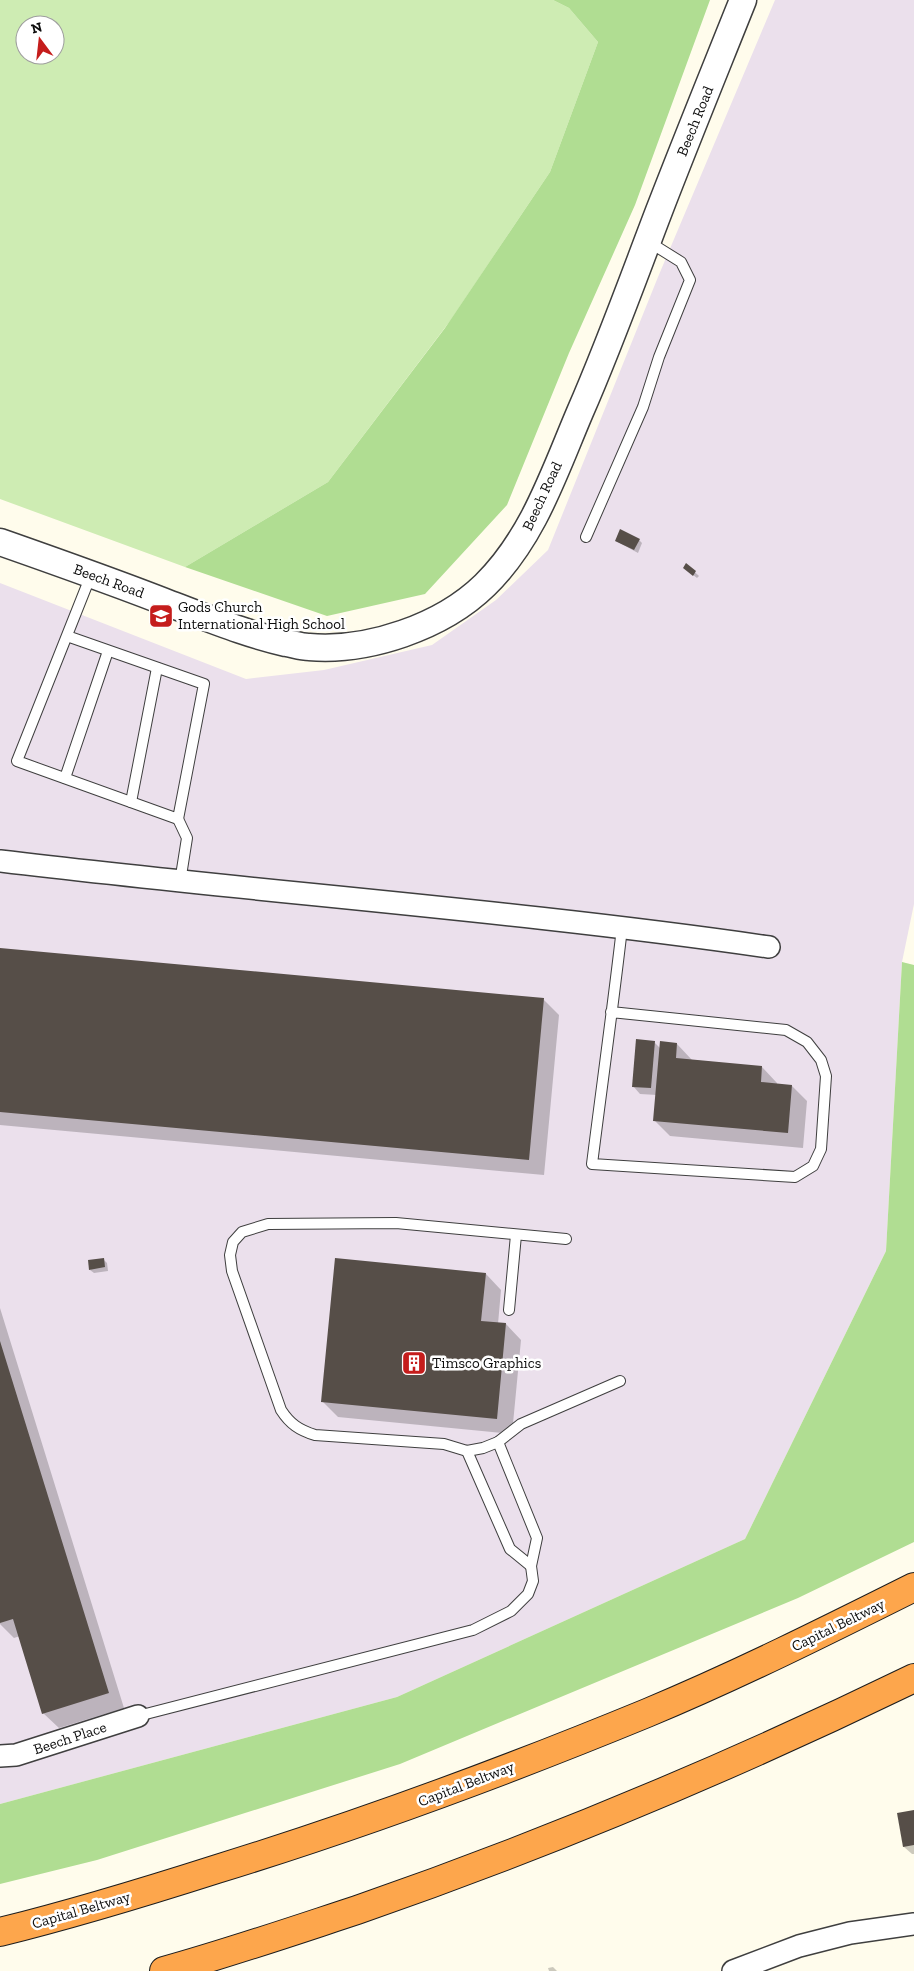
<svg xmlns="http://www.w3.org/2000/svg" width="914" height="1971" font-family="'Zilla Slab',serif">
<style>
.industrial{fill:#ebe0ec}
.green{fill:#ceecb3;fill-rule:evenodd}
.forest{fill:#b0dd92}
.shadow{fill:#0003}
.building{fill:#564e48}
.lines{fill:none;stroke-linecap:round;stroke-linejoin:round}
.service-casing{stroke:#3f3f3f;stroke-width:12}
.minor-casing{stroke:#3f3f3f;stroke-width:24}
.tertiary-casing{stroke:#3f3f3f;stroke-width:29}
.motorway-casing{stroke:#1d1d1d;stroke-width:30}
.service{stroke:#fff;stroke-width:10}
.minor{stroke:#fff;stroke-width:21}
.tertiary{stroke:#fff;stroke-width:26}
.motorway{stroke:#fda64c;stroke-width:28}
.labels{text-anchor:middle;stroke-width:5;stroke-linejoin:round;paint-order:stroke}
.street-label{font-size:15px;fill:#0c0c0c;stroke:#fff}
.poi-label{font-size:15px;fill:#0c0c0c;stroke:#fff;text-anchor:start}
</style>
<rect width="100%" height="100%" fill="#fffcec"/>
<!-- industrial -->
<path class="industrial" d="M775,0h139v904l-12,58 -16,289 -141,288 -348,158 -397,107v-1221l246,96 78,-9 108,-25 64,-45 52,-50 110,-273z"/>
<!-- green -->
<path class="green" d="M0,0h553l16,8 29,34 -48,130 -100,149 -122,161 -143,85 -185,-68zM25,25h30v30h-30z"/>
<!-- forest -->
<g class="forest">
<path d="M553,0h157l-75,205 -66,148 -62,152 -82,89 -98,22 -142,-49 143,-85 117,-154 105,-156 48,-130 -29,-34z"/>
<path d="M902,962l12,3v577l-116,56 -398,166 -303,96 -97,24v-80l397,-107 348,-158 141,-288z"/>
</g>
<!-- shadow -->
<g class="shadow">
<path d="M639,540l3,3 -4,10 -22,-12z"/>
<path d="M687,565l12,11 -2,2 -9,-7z"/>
<path d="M0,949l544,51 15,15 -15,160 -544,-50z"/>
<path d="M654,1042l7,7 16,-5 15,16 70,7 15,16v2l15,1 15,15 -4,47 -133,-12 -16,-16 3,-25 -17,-1 -7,-8z"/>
<path d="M103,1259l4,4 1,8 -14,2 -4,-3z"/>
<path d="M486,1274l15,16 -3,34h8l15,16 -9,94 -174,-17 -16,-16z"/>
<path d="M0,1308l124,400 -65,20 -16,-15 -23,-77 -6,2 -14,-14z"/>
<path d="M914,1811v43h-2l-8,-7 -6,-33z"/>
<path d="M553,1967l4,4h-8l-1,-3z"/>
</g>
<!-- building -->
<g class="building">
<path d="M620,529l20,10 -6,11 -19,-9z"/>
<path d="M686,563l10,8 -3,5 -10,-8z"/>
<path d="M0,948l544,50 -15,162 -529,-48z"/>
<path d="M636,1039l19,2 -4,47 -19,-1z"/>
<path d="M660,1041l17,2 -1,15 86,8 -1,16 31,3 -4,48 -135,-12z"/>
<path d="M104,1258l1,9 -16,3 -1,-10z"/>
<path d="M335,1258l151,15 -5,48 25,2 -9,96 -176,-17z"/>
<path d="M0,1341l109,352 -67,21 -29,-95 -13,4z"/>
<path d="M914,1810v35l-11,2 -6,-34z"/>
</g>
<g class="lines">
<defs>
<g id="service">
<path d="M586,537l57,-130 16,-50 31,-77 -9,-18 -32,-20"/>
<path d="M67,636l137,48 -26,135 -161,-58 74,-186"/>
<path d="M65,778l43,-127"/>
<path d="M131,802l26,-134"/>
<path d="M178,819l9,19 -7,44"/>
<path d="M611,1012l175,18 21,12 14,18 5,16 -5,73 -8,17 -18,11 -203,-13c10,-79 21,-158 30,-236"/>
<path d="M566,1239l-170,-16 -128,1 -26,8 -9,10 -3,13 2,16 49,139c9,14 18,20 34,25l129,9 23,7 16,-3 15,-6 23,-18 99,-43"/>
<path d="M509,1310l7,-75"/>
<path d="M467,1451l43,98 21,17"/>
<path d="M138,1716l335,-86 38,-19 17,-17 5,-13 -2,-15 6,-28 -39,-96"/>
</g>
<g id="minor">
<path d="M0,861c256,31 513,49 769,86"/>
<path d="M0,1756l16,-1 122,-39"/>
<path d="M733,1971l66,-25 51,-13 64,-9"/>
</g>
<path id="tertiary" d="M0,542c57,20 114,40 170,62 38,14 76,30 116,39 7,1 15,4 23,4 59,5 133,-20 176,-62 48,-47 69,-112 95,-173 29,-66 53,-133 79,-201 27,-70 56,-141 84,-211"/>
<g id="motorway">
<path d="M0,1932c73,-18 145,-40 217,-63 146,-45 289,-98 430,-156 91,-38 179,-82 267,-126"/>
<path d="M164,1971c65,-18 129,-40 193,-61 190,-66 376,-144 557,-232"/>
</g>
</defs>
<!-- service casing -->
<use href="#service" class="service-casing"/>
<!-- minor casing -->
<use href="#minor" class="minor-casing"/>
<!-- tertiary casing -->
<use href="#tertiary" class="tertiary-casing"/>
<!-- motorway casing -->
<use href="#motorway" class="motorway-casing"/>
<!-- service -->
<use href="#service" class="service"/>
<!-- minor -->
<use href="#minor" class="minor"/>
<!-- tertiary -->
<use href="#tertiary" class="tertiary"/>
<!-- motorway -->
<use href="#motorway" class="motorway"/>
</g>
<!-- icons -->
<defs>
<symbol id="school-square" viewBox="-11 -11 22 22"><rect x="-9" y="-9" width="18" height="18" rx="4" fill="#c51d1c" stroke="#fff"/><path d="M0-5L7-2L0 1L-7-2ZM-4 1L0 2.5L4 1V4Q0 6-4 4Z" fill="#fff"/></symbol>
<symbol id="building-square" viewBox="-11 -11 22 22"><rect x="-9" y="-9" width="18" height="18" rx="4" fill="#c51d1c" stroke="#fff"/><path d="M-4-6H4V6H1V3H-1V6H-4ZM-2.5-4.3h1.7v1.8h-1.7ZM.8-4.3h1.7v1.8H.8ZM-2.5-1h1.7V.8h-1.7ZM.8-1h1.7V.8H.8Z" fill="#fff"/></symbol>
</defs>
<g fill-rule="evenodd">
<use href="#school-square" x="147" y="602" width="28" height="28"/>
<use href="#building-square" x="400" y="1349" width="28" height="28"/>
</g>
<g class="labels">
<!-- street labels -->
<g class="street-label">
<text transform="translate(695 121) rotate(-68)" y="5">Beech Road</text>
<text transform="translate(542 496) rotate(-65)" y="5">Beech Road</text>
<text transform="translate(109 581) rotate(20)" y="5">Beech Road</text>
<text transform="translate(838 1625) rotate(-26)" y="5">Capital Beltway</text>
<text transform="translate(70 1738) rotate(-18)" y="5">Beech Place</text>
<text transform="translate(466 1784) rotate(-21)" y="5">Capital Beltway</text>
<text transform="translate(81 1910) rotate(-16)" y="5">Capital Beltway</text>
</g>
<!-- poi labels -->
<g class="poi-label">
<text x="178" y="612">Gods Church<tspan x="178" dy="17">International High School</tspan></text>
<text x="432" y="1368">Timsco Graphics</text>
</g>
</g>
<!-- north arrow -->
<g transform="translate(40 40) rotate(345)"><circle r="24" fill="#ffffff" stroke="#9e9e9e"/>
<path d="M0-4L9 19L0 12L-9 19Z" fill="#c51d1c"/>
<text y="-8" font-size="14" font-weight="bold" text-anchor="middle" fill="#0c0c0c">N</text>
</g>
</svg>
